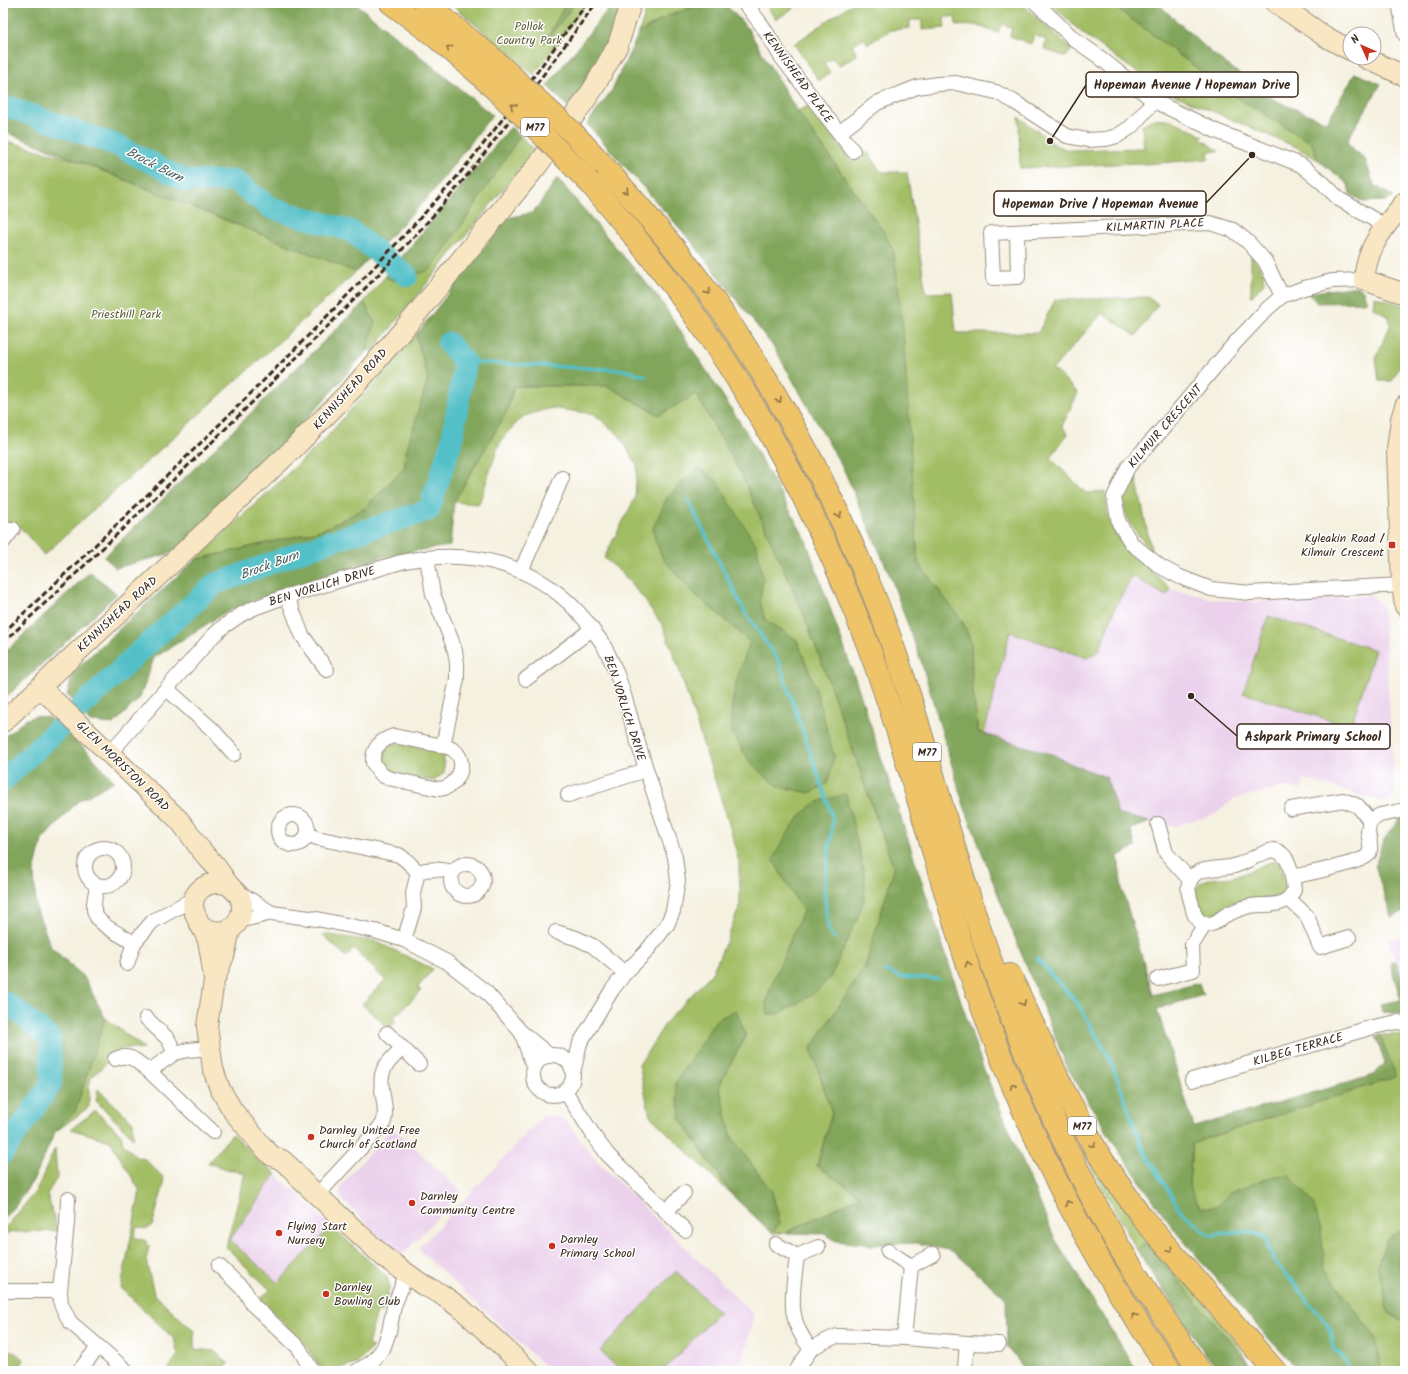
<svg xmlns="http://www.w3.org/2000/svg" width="1408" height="1374" font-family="Kalam,sans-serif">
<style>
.built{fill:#ebd1ec}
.green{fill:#a2be65;stroke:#6e7442}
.forest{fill:#81a55a;stroke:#5e683c}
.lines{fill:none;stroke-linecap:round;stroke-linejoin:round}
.stream{stroke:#53c0c8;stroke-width:3.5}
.river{stroke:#53c0c8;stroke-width:22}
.street-casing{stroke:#988e7f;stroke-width:16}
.secondary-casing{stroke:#988e7f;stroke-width:22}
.highway-casing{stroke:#988e7f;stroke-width:24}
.street{stroke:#fff;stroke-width:14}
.secondary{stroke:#f9e7c3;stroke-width:20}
.highway{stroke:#efc469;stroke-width:22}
.rail{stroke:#3b2a1e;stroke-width:3;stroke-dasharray:6 3;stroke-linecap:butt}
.highway-bridge-casing{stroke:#988e7f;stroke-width:24;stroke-linecap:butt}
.highway-bridge{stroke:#efc469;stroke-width:22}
.oneway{stroke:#8c6f40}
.poi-dot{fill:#c8321e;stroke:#fff;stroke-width:1.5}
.labels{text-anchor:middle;stroke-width:3;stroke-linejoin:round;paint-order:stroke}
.shield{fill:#fff;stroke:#766a62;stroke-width:1}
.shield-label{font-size:11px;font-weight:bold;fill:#3b2a1e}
.park-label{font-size:12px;fill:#5f5e37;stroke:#fff}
.street-label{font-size:12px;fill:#3b2a1e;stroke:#fff}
.poi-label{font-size:12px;fill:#3b2a1e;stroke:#fff;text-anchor:start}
.water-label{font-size:13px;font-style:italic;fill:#435e5a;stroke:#fff}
.leader{fill:none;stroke:#3b2a1e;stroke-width:1.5}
.callout-dot{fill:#3b2a1e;stroke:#fff;stroke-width:1.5}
.callout{fill:#fff;stroke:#3b2a1e;stroke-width:1.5}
.callout-label{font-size:13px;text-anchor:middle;font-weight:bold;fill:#3b2a1e}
</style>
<rect width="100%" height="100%" fill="#fff"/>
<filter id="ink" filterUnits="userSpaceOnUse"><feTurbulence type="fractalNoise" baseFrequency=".025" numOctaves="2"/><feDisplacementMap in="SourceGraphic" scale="8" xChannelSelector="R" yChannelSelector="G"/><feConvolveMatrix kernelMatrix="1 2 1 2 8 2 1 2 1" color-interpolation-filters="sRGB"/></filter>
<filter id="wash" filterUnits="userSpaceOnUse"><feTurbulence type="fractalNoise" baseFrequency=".012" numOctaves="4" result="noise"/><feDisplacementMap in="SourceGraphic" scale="16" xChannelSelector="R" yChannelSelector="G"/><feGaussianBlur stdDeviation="0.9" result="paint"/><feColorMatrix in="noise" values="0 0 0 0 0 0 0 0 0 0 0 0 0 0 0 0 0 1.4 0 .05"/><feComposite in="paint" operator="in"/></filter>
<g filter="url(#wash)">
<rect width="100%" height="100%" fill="#f5f1e0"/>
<!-- built -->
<g class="built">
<path d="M1132,576l34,20 5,-7 42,10 23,2h24l112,-6 11,12 12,187 -3,5 -8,3 -80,-23 -3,11 -16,-3 -51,12 -19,15 -41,12 -24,-4 -32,-8 -12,-37 -35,-13 -17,-9 -70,-21 25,-102 78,26z"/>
<path d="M1405,935v57l-17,-52z"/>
<path d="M543,1116h12l7,2 5,4 26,35 161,158 -14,56h-190l-132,-122z"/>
<path d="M391,1129l14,9 56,54 -58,62 -7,-2 -52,-51 -5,-6 3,-11 4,-5z"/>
<path d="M276,1174l55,52 -53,57 -48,-43z"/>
</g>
<!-- green -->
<g class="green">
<path d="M450,3h137l-53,72z"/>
<path d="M667,3h38l-36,12 -30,18 7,-23z"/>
<path d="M771,3h29l-24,17 -8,-12z"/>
<path d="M853,3h168l51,46 -6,8 -22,-8 2,-9 -12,-5 -3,9 -21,-8 2,-8 -11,-4 -3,9 -22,-8 -20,1 -1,-9h-11l1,11 -23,2v-10h-12v8l-19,2 -23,14 -5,-6 -11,7 5,10 -18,11 -6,-8 -9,5 6,10 -11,8 -25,-37z"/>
<path d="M1050,3h60l124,93 78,47 6,17 -22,-13 -126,-54 -42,-27 -47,-34z"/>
<path d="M811,105l41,57 16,-10 13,20h26l19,121 26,-1 4,41h82l17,-33 92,-3 11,7 -22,32 -34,-23 -49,56 25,24 -16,33 6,8 -18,24 36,35 19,-2 3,26 14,28 49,44 -5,7 -34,-20 -17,32 -16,43 -12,7 -77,-26 -26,102 -6,-2 -6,-47 -1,-43 -9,-21 -44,-58 -24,-311 -11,-21 -86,-120z"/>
<path d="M1019,117l38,29 12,4 75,-2 -2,-22c19,-18 42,1 61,10l-3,2 19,13 -11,1 1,7 -63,5 -7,-1 -119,5z"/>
<path d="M511,127l24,23 -162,200 -6,1 8,-28 -11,-21z"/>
<path d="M3,140l72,20 281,112 -312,283 -24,-28 -17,-7z"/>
<path d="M1251,254l12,18 1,11 -13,14z"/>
<path d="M1374,296l31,10v52l-13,23h-13l-3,-24 14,-31v-7l-10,-8 -7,-3z"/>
<path d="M416,335l12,44 -22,73 -2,16 -40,41 -42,21 -127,30 131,-122z"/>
<path d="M514,386h94l51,29 37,-22 44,79 62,138 28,75 64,184 -29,98 -54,81 21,65 -15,52 44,31 -76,37h-13l8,-10 -8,-31 -40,-54 -13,-52 27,-51 -65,85 52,76 -83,-80 -11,-51 28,-44 45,-48 17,-38 11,-30 -1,-42 -9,-36 -52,-161 -15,-40 -20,-28 -22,-26 -17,-14 31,-60 2,-33 -18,-30 -25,-21 -43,-6 -27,8 -19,19 -7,12 -19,57 -25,-2 53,-91z"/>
<path d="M1134,468l17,80 -2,1c-12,-16 -31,-36 -24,-58 2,-8 6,-16 9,-23z"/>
<path d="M1268,616l107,34 -24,77 -108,-34z"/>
<path d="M397,743l45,9 2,4v17l-10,8 -45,-9c-9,-11 -6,-26 8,-29z"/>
<path d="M1275,861l5,3 5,22v7c-13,9 -36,4 -51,9 -9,3 -19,12 -27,17 -9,-8 -9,-19 -11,-31 11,-15 24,-7 40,-12 13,-3 25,-12 39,-15z"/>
<path d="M322,934l53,7 58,28 -15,18 3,4 -28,27 3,4 -7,7 -27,-25 23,-24 -31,-31 -8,8z"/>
<path d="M105,1018l39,30 -4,2 -10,-2 -9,1 -30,29 -2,8v21l-34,25 20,-20z"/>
<path d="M1380,1035h25v336h-69l-136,-163 -11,-21 3,-44 203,-66z"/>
<path d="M98,1089l35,33v16l-37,-37z"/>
<path d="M95,1111l26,23 2,9 13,14 9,2 18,18 1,7 -12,42 -5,3 -10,-2 -3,10 12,4 3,5 -3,14 8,34 40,37v18l20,2 15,13 -7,7h-55l11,-16 -4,-16 -53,-51 19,-97 -30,-50 -39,-12z"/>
<path d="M232,1134l44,40 -46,66 48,43 53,-57 56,51 3,9 -8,27 -5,-1 -9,33 5,2 -16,17 -28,7 -8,-3 -16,-23 -45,-46 10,-9 -44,-43 19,-74 -19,-4 -18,-6z"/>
<path d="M1082,1147l154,195 15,24 -105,-123 -9,7 -44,-79z"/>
<path d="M55,1148l2,30 -10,16 11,37 -47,1 -8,6v-9l5,-4 28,-34z"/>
<path d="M676,1271l43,41 -56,59h-42l-21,-20z"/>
<path d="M3,1345l21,14 -5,12h-16z"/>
</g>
<!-- forest -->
<g class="forest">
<path d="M3,3h352l137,112 -62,80 -74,77 -353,-141z"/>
<path d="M566,3h9l-31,41z"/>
<path d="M613,3h8l-5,26 -20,41 -27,38 -22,-22z"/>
<path d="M705,3h19l22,23 51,85 86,120 11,21 9,76 15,235 44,58 9,21 1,43 6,47 76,23 17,9 35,13 12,37 32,8 -19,7 4,18 -17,9 4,33 31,106 46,-12 4,12 -46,14 37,118 180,-52 11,-12 -9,-27 4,-1 16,42 -204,66 -3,43 11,22 16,-1 14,-14 44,-17 15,-1 24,28 8,27 4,39 51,70 6,32h-82l-32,-33 -93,-107 -56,-80 -51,-82 -61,-151 -44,-115 -42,-142 -30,-83 -47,-108 -69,-121 -84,-108 -104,-117 25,-34 27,-57 30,-18z"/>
<path d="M1110,3h47l56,51 63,47 51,21 28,-49 26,11 -33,55v5l17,15 9,26 20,12 -8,4 -23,1 -13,-8 -2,-10 -30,-24 -6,-17 -78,-47z"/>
<path d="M511,127l9,9 -56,86 -34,48 -34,11 -11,-4z"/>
<path d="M557,178l102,120 86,132 60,108 50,140 127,387 73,174 82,132h-66l-1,-2 -1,2h-43l-19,-25 -1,-47 -54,-48 -36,-8 -45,2 -35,-4 -11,-7 -40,-1 76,-37 -44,-30 15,-53 -21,-65 54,-81 29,-98 -64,-184 -28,-75 -62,-138 -44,-78 -37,21 -51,-29h-94l-7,25 -53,91 -4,44 -36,5 -34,7 -115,38 -41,17 -70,45 -14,40 -26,26 -24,-2 -23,-27 6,-23 57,-53 65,-59 127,-30 42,-21 40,-41 2,-16 22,-73 -12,-44 91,-117 24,-5 8,-8z"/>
<path d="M1357,286l6,4 4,12 -49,1 -11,-10z"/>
<path d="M364,302l11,21 -8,28 -53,60 -135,140 -63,17 -12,-11z"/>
<path d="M700,469l17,12 40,66 6,33 -3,20 5,20 32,20 18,46 19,70 -4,18 -3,10 -17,9 -30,-6 -17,-12 -14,-15 -17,-27 -1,-23 6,-31 13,-37 -56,-49 -31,-34 -8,-20 -2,-11 14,-30 23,-24z"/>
<path d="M90,572l27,22 -114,106v-46z"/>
<path d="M35,716l11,1 9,4 32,30 27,30 -37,21 -35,38 -8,32 2,36 15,39 33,30 21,41 -30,94 -20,20 -21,47 -20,29 -11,10v-480l22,-18z"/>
<path d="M846,794l19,83 -1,22 -7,20 -27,59 -17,16 -34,20h-11l-2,-10 6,-21 31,-72 -30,-51c8,-17 25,-47 43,-57 8,-4 20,-6 30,-9z"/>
<path d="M1399,819h6v93l-14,5 -16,-52 8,-24z"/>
<path d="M1396,961l9,27v26l-23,-2 -2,-8 21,-4 -11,-37z"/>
<path d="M736,1010l10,25 -27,51 13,52 40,54 8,31 -8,10 -39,-37 -52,-76 -6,-37 41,-63z"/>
<path d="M1405,1228v94l-16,-9 -12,-48 10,-25z"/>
<path d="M1146,1243l105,123 5,5h-37l-15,-19 -67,-102z"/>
</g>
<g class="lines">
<!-- stream -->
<g class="stream">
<path d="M465,362l159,8 21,6"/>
<path d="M688,500l57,112 33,48 54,155v13l-8,61 4,41 6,8"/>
<path d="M1037,959l41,45 32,55 32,88 38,63 29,25 36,-4 20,6 8,22 57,68 3,20 14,15 3,9"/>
<path d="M885,970l16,7 37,2"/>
</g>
<!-- river -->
<g class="river">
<path d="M3,105l116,41 67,35h49l36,27 80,23 56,45"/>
<path d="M3,781l135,-128 77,-69 110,-41 104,-33 23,-70 13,-78 -17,-19"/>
<path d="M3,1001l17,12 30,25 1,46 -48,69"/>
</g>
</g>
</g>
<g filter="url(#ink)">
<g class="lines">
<defs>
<g id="street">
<path d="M744,3l5,5 14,19 19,31 71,93"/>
<path d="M1036,3l39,37 23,16 56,45 62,30 85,34 22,18 16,16 46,27"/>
<path d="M1399,3l6,32"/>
<path d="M839,133l38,-30 40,-16 21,-3 18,-1 40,9 17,9 54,35 20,4 19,-1 11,-3 14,-9 23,-26"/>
<path d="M1017,232l1,45 -25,1 -2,-45 219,-10 23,7 15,12 17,19 17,35"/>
<path d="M1364,280l-32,1 -28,7 -22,8 -15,13 -33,35 -74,88 -32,35 -14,30 5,26 13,21 29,23 19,10 31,12 39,4 152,-8"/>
<path d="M3,542l10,-13"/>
<path d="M427,558l6,36 18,45 4,12 2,12v16l-14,67c3,1 6,1 9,3 18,11 7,39 -13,40l-51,-11 -6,-3 -9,-12c-1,-14 7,-23 21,-27l49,10"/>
<path d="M521,571l41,-93"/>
<path d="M287,596l15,39 25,35"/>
<path d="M526,679l66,-50"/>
<path d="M167,689l46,41 21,24"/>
<path d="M109,754l103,-117 12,-11 18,-12 12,-6 33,-12 114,-34c71,-15 138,2 185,59 6,9 14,17 19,27 15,27 22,59 31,88 12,41 26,81 39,121l3,24 -5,30 -6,14 -22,28 -20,20 -13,17 -32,53 -7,30"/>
<path d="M568,795l78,-25"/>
<path d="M1291,809l52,-9 15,6 12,15"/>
<circle cx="293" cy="830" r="15"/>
<path d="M1158,824l8,29 24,27"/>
<path d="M307,834l10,4 82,17 8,6 11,11 -5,21 1,15 -10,32"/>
<circle cx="104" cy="867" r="19"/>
<path d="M1273,850c18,3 19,26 21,40 -9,21 -31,12 -48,17 -7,2 -14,5 -20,8 -7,4 -13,12 -22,9 -8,-3 -11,-12 -12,-19 -2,-7 -5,-15 -3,-21 4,-19 31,-14 45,-18 14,-4 25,-13 39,-16z"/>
<circle cx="467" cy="880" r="16"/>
<path d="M418,872c12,-4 22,-3 35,0"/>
<path d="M1292,877c13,-3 69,-14 76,-22 5,-6 0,-18 0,-25 1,-3 1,-6 2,-9l10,-6 25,-5"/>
<path d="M97,885c-1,8 -4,17 -3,25 2,15 28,25 40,33"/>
<path d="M236,891l36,22"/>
<path d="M1289,899l18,17 13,31 29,-9"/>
<path d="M238,921l34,-8 45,6 58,12 29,9 43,22 39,30 35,40 29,24"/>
<path d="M556,932l20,6 17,8 32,27"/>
<path d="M127,964l7,-21 19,-22 42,-23"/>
<path d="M1158,979l35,-9 -1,-25 13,-21"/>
<path d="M146,1018l22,21 7,14"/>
<path d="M387,1033l32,31"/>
<path d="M522,1034l12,35"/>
<circle cx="553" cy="1075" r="20"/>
<path d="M115,1059c15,-7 22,3 34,12l26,-18 13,-3 21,-2"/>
<path d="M149,1071l64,61"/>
<path d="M1192,1080l181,-53 24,-5 8,1"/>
<path d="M565,1091l31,48 12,16 77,75"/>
<path d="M317,1195l66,-71c7,-17 -7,-38 1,-55 4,-8 12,-14 18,-21"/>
<path d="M68,1199l-1,24 -7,68 1,13 9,18 57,49"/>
<path d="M666,1211l18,-18"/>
<path d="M776,1244l21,12 21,-9"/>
<path d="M888,1251l23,15 22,-12"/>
<path d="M797,1256c-4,37 -12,62 14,93"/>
<path d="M219,1266l26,25 8,14 46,43 13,23"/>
<path d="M3,1291h57"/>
<path d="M904,1338l7,-72"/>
<path d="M965,1368l2,-25"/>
<path d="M79,1371l19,-24"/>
<path d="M357,1371l15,-9 11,-13 6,-17 5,-26 13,-33"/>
<path d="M796,1371l15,-22 10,-6 16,-7 67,2 63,5 32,1"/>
</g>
<g id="secondary">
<path d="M1276,3l50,34 24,13"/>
<path d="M1365,58l40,18"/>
<path d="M1405,202c-21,25 -38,44 -41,78l41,14"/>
<path d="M1405,406l-4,13 -4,31 5,135 3,21"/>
<path d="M40,687l139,133c8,10 15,20 22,30 5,6 11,12 16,18 4,5 7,11 11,16 4,6 11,8 13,16 3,10 -1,24 -11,29 -11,5 -20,2 -29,-3"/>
<path d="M3,722l290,-273 61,-62 60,-70 93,-114 30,-37 40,-54 16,-23 25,-44 13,-42"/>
<path d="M230,929l-5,24 -11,28 -7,45 6,43 7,20 13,22 30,36 9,9 10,4 11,10 8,10 83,77 39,28 18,9 22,16 66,61"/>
<path d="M214,979c-2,-13 -3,-25 -6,-38 -5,-17 -27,-36 -6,-53 9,-6 17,-6 27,-3"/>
</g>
<g id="highway">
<path d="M391,3l40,30 48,41"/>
<path d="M425,3l66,54"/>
<path d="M600,162c36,40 73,82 105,126 69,94 124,197 168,305 38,93 61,191 91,287 39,126 88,251 154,365 26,43 54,85 82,126"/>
<path d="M590,183c42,49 83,100 119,153 66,96 118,201 159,309 42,111 68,227 106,339 47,137 113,269 197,387"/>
<path d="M1010,975l55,118 31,57 16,25 32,45 131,151"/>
</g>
</defs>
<!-- street casing -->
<use href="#street" class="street-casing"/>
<!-- secondary casing -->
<use href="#secondary" class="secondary-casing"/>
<!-- highway casing -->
<use href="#highway" class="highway-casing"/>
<!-- street -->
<use href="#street" class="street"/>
<!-- secondary -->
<use href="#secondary" class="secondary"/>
<!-- highway -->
<use href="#highway" class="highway"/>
<!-- rail -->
<g class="rail">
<path d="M3,633c98,-93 196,-187 291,-283 53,-54 105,-108 155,-164 50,-58 93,-122 138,-183"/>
<path d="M3,643c101,-96 202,-192 299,-291 53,-53 106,-106 154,-163 49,-60 94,-124 140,-186"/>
</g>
<defs>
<g id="highway-bridge">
<path d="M491,57l82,76 27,29"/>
<path d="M479,74l55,52 56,57"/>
</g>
</defs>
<!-- highway-bridge casing -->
<use href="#highway-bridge" class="highway-bridge-casing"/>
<!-- highway-bridge -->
<use href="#highway-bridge" class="highway-bridge"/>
</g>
<!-- one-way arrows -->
<defs><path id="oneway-chevron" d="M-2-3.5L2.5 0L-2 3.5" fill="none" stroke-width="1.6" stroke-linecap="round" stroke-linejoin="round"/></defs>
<g class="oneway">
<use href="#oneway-chevron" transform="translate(449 48) rotate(-141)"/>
<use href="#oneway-chevron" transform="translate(513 106) rotate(-136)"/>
<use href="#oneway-chevron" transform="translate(626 191) rotate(48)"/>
<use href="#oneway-chevron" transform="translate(708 292) rotate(55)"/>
<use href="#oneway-chevron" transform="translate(779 400) rotate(59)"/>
<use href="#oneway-chevron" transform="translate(839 515) rotate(64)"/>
<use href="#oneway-chevron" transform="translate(968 964) rotate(-108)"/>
<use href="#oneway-chevron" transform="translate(1023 1003) rotate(65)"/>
<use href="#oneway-chevron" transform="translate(1013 1086) rotate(-113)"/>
<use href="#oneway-chevron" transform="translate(1093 1145) rotate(60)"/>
<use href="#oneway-chevron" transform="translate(1068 1203) rotate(-118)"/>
<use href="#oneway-chevron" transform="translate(1170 1250) rotate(50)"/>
<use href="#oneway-chevron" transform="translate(1134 1316) rotate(-122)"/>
</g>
</g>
<!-- markers -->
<g class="poi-dot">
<rect x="1388" y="541" width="8" height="8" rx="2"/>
<circle cx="311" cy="1137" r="4"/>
<circle cx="412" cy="1203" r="4"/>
<circle cx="279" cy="1233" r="4"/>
<circle cx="552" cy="1246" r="4"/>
<circle cx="326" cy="1294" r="4"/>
</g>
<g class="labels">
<!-- shield labels -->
<g class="shield">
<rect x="521" y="118" width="28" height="18" rx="3"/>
<rect x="913" y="743" width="28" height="18" rx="3"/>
<rect x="1068" y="1117" width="28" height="18" rx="3"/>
</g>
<g class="shield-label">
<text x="535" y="131">M77</text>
<text x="927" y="756">M77</text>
<text x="1082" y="1130">M77</text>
</g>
<!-- park labels -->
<g class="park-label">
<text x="529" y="30">Pollok<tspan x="529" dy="14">Country Park</tspan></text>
<text x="126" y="318">Priesthill Park</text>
</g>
<!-- street labels -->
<g class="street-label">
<text transform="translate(798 77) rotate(54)" y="4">KENNISHEAD PLACE</text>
<text transform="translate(1155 225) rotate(-3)" y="4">KILMARTIN PLACE</text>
<text transform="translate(350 389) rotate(-48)" y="4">KENNISHEAD ROAD</text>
<text transform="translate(1165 426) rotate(-49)" y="4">KILMUIR CRESCENT</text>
<text transform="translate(322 586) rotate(-17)" y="4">BEN VORLICH DRIVE</text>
<text transform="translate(117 614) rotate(-43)" y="4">KENNISHEAD ROAD</text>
<text transform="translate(625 708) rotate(72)" y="4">BEN VORLICH DRIVE</text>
<text transform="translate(123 766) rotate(44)" y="4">GLEN MORISTON ROAD</text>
<text transform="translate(1298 1049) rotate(-16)" y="4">KILBEG TERRACE</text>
</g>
<!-- poi labels -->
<g class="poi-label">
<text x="1384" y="542" text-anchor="end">Kyleakin Road /<tspan x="1384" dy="14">Kilmuir Crescent</tspan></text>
<text x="319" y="1134">Darnley United Free<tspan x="319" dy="14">Church of Scotland</tspan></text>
<text x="420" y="1200">Darnley<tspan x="420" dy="14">Community Centre</tspan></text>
<text x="287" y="1230">Flying Start<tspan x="287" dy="14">Nursery</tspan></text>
<text x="560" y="1243">Darnley<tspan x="560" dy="14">Primary School</tspan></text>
<text x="334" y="1291">Darnley<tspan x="334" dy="14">Bowling Club</tspan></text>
</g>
<!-- water labels -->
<g class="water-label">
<text transform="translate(155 164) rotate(27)" y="5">Brock Burn</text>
<text transform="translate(269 564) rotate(-20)" y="5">Brock Burn</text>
</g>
</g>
<!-- callouts -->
<path class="leader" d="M1050 141L1086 85M1252 155L1206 203M1191 696L1237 736"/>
<g class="callout-dot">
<circle cx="1050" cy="141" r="4"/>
<circle cx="1252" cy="155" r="4"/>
<circle cx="1191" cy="696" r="4"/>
</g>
<g class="callout">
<rect x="1086" y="72" width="212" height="25" rx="4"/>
<rect x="994" y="191" width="212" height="25" rx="4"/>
<rect x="1237" y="724" width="153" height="25" rx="4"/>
</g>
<g class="callout-label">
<text x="1192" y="89">Hopeman Avenue / Hopeman Drive</text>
<text x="1100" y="208">Hopeman Drive / Hopeman Avenue</text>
<text x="1313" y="741">Ashpark Primary School</text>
</g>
<!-- margin -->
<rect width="1408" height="1374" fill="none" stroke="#fff" stroke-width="16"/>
<!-- north arrow -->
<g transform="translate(1362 46) rotate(315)"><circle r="19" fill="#ffffff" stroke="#b1aaa5"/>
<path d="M0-3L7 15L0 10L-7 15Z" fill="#c8321e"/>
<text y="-6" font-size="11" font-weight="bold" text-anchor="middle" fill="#3b2a1e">N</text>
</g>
</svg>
